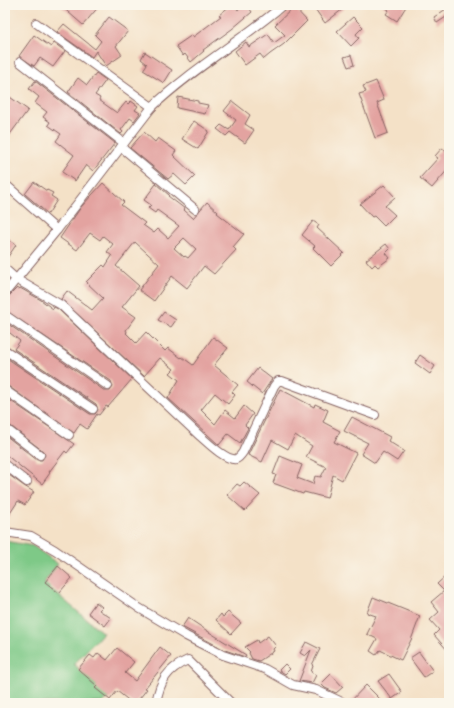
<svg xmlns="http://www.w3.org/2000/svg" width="454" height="708" font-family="Alegreya,serif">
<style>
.green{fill:#7ec987;stroke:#647459}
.building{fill:#e3a3a0;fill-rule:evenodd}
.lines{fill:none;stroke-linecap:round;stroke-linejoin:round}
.minor-casing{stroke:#866362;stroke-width:10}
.minor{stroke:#fff;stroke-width:8}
</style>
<rect width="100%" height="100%" fill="#fbf7ec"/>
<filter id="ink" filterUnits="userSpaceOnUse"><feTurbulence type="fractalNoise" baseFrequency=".025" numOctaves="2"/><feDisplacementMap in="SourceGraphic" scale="8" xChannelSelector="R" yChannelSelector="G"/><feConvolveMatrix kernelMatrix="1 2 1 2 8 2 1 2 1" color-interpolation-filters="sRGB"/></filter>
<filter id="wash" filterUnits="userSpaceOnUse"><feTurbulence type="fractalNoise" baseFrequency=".012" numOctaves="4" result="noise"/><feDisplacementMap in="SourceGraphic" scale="16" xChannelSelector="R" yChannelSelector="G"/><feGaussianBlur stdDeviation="0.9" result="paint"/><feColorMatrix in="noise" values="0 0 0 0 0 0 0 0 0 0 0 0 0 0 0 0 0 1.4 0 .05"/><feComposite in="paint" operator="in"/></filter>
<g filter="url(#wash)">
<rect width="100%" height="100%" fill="#f4e1c7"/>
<!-- green -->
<path class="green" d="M5,541l28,5 25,18 -14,19 59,50 -29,31 35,33 -6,6h-98z"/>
<g id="blocks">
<!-- building -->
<g class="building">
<path d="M60,5h40l-17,20z"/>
<path d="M231,5h3l4,5 4,-5h5l5,7 -20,17 -29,21 1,1 -13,11 -6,-8 -2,2 -7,-10 16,-11 1,2 28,-21 -2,-1z"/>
<path d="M320,5h28l-23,18 -10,-14z"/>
<path d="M382,5h25l-10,16 -11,-7 3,-4z"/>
<path d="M294,7l13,14 -23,23 -14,10 -6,5 -4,-5 -15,11 -10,-14 11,-9 3,5 19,-13 6,9 11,-8 -10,-10z"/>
<path d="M446,9l3,6 -12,8 -3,-6z"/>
<path d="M109,17l19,14 -12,15 6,9 -16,11 -10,-15 -4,6 -35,-25 7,-8 31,25 6,-8 -6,-6z"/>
<path d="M353,17l10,10 -7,7 3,4 -8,8 -14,-15z"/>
<path d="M34,35l17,12 3,-4 11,8 -12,16 -13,-9 -6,8 -15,-10z"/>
<path d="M145,52l27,18 -8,13 -21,-13 4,-6 -6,-5z"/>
<path d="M351,55l3,10 -6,2 -4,-10z"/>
<path d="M96,73l10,7 -11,15 5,3 -1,2 18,13 9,-11 2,2 3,-3 7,5 -3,4 5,3 -6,8 -4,-3 -9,12 2,2 -2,2 -53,-42 10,-14 9,7z"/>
<path d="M35,81l80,62 -22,28 -7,-6 -11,16 -13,-9 12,-17 -18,-14 5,-7 -13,-9 2,-3 -7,-5 4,-5 -12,-9 4,-6 -10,-8z"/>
<path d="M376,81l8,19 -7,3 11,30 -13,5 -16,-44 7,-2 -3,-6z"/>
<path d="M7,95l21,15 -23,31v-43z"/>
<path d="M178,97l20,4v2l10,2 -3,9 -28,-6z"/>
<path d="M232,101l18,14 -5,9 9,6 -9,13 -15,-11 -4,4 -9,-7 4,-4 8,5 7,-10 -12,-9z"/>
<path d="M194,121l15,10 -11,18 -16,-10z"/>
<path d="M144,132l11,10 3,-4 18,13 -3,4 22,21 -9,9 -12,-11 -6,5 -38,-31z"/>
<path d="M442,148l7,5v15l-17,20 -12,-10 18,-20 -3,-2z"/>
<path d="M34,182l13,9v-1l6,3 -2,3 6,4 -9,14 -23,-20z"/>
<path d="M103,183l21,19 -3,3 24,18 -2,2 11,8 4,-4 10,9 11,-12 -22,-16 -2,3 -7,-5 3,-3 -7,-5 12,-16 13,11 -1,1 17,13 -1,1 9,8 14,-16 11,10 -1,1 27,21 -11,13 3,3 -22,24 -10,-8 -17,22 -15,-12 -18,25 -15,-11 20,-26 -24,-22 -19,24 23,20 -17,21 14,10 -10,13 1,2 -1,1 10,10 10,-11 19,19 3,-3 13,10 1,-1 11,8 20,-28 15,11 -14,17 24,20 -6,7 3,3 -7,9 -13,-11 -14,17 14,14 10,-14 10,8 9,-12 9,8 -8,11 3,3 -8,15 -12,-9 -9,11 -51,-47 11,-18 -9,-7 4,-4 -14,-11 -16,18 -83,-77 6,-8 25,19 11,-12 -17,-16 17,-17 2,2 7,-11 -5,-4 6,-8 -10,-8 -3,4 -10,-7 -13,17 -17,-12 21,-31zM184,238l12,11 -8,9 -3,-2 -1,1 -10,-9z"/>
<path d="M384,185l11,12 -10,9 10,9 -11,11 -10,-10 -2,1 -12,-13z"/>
<path d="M313,221l6,4 -2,3 27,25 -13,13 -18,-18 2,-2 -13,-11z"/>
<path d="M5,237l11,8 -11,16z"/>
<path d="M386,244l4,5 -4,4 4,5 -12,9 -3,-3 -3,3 -6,-7z"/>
<path d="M17,288l2,1 1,-1 21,12 12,9 1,-2 4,2 74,70 -24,28 -2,-1 -7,9 -2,-1 -10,15 -7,-5 -6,9 -66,-47 -3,-1v-28l85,57h5l3,-4 -2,-6 -82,-55 6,-8 -15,-12v-7l100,69h5l3,-4 -2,-6 -106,-71v-10z"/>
<path d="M164,312l12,8 -5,7 -13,-7z"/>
<path d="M420,355l15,11 -5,8 -15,-11z"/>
<path d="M258,368l14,11 -10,15 -15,-12z"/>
<path d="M280,389l34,18 1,-3 13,6 -5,12 17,9 -6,11 22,11 -14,27 -9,-5 -6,23 -23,-6 -1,2 -30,-11 3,-8 -3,-1 7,-18 22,9 -5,13 16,6 2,-8 6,1 5,-10 -20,-10 6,-11 -17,-11 -7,14 -16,-9 -10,22 -14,-7z"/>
<path d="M5,397l69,47 -7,9 -2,-2 -16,21 1,1 -8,11 -37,-30v-19l32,25h5l3,-5 -2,-4 -35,-27 -3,-1z"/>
<path d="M352,417l38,20 -2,4 16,10 -7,10 -14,-9 -8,11 -14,-9 7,-11 -24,-12z"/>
<path d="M5,472l19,14 10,6 -9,13 -7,-4 -13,20z"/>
<path d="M244,482l16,13 -15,16 -18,-16 10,-11 3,2z"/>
<path d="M58,566l14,12 -13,15 -14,-11z"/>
<path d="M449,573v79l-15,-17 5,-5 -9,-10 9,-8 -8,-10 13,-11 -7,-7z"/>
<path d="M373,597l47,19 -9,24 -10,20 -21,-10 -4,5 -6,-4 7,-12 -10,-5 9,-18 -9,-3z"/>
<path d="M96,602l6,5 -3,3 12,8 -6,8 -17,-13z"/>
<path d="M228,612l13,11 -10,11 -15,-14 5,-6 2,3z"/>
<path d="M188,618l21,14 37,23 -1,2 -20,-7 -43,-23z"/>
<path d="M268,636l8,10 -3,3 1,2 -15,10 -7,-2 -3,-6 1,-1 -5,-5 12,-7 1,3z"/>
<path d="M306,642l14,7 -8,16 1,1 -2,6 5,3 -4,8 -13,-2 12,-31 -6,6 -5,-3z"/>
<path d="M160,647l11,9 -26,32 2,1 -11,14h-4l-15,-12 -7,9 -15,-12 2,-2 -19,-17 12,-14 4,3 4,-5 9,7 10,-12 17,14 -9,11 10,8z"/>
<path d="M419,652l14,19 -9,6 -14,-19z"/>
<path d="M285,664l5,5 -5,5 -6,-4z"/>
<path d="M331,674l12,13 -7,6 -11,-5 -4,-4z"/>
<path d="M389,674l13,18 -10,7 -14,-18z"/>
<path d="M366,685l14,14 -4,4h-27z"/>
</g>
</g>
</g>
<g filter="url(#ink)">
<use href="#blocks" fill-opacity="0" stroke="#866362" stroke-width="1"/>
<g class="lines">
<defs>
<g id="minor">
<path d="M36,23l116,84"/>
<path d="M20,62l104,81"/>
<path d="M121,147l74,62"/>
<path d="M5,184l52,46"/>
<path d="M5,269l11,10 45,26 139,131c7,6 26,25 36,23 3,-1 5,-4 7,-7l31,-66 4,-5h4l93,34"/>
<path d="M5,293l52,-63 95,-123c40,-38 89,-66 131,-102"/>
<path d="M5,315l103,71"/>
<path d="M5,350l88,59"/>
<path d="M5,390l64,45"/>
<path d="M5,428l35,27"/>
<path d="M5,465l22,17"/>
<path d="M5,532l26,4 24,14 84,58 47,28 37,19 42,14 28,16 23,5 28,13"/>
<path d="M156,703c4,-22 11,-34 32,-43l43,43"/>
</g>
</defs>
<!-- minor casing -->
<use href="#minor" class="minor-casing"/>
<!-- minor -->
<use href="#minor" class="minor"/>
</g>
</g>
<!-- margin -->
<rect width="454" height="708" fill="none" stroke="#fbf7ec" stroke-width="20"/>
</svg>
